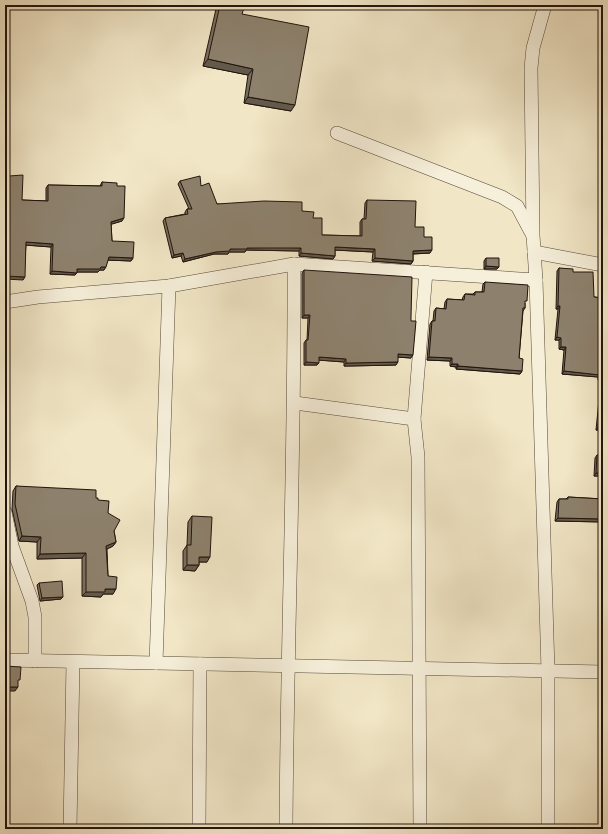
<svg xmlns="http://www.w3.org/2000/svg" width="608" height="834" font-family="'EB Garamond',serif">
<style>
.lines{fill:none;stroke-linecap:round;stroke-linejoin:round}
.street-casing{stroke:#55483a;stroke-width:14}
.street{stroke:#f6efda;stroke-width:13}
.wall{fill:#796f5e;stroke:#21140c}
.shaded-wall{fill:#635a4c;stroke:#21140c}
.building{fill:#8d816d;stroke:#21140c}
</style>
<rect width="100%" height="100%" fill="#f1e6c6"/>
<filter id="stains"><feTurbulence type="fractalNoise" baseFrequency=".005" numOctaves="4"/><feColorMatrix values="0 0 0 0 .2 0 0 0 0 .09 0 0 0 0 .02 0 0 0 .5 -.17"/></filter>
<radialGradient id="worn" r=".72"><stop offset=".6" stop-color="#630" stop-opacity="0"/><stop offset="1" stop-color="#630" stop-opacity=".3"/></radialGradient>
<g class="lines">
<defs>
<g id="street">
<path d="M545,5l-12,43 -2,20 2,167 3,45 12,390v159"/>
<path d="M337,133l165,64 15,9 15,28"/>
<path d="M534,252l69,13"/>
<path d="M5,302l33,-5 131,-11 125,-22 242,16"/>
<path d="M295,403l119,16"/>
<path d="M5,512l7,34 20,55 3,16v44"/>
<path d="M5,660l598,12"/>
<path d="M156,663l13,-377"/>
<path d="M70,829l3,-167"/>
<path d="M199,829l1,-165"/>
<path d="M286,829c1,-188 9,-376 8,-565"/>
<path d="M420,829l-2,-372 -4,-38 12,-147"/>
</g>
</defs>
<!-- street casing -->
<use href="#street" class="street-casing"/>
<!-- street -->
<use href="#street" class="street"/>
</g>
<!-- wall -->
<g class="wall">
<path d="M219,5h10l13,9 49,97 -47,-8 4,-28 -45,-9 13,-57z"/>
<path d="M9,176l13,24 24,1v-13l2,-3 52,1 2,-4 15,4 5,35 -11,3 1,17 21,17 -2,3 -23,-1 -4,10h-4l-2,2h-21l-2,3 -25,-1 1,-27 -25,-2 -3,35 -16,-102z"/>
<path d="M180,181l21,5 16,18 85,7 11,7 9,17 38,1v-14l2,-3h2l1,-16 2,-3 48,27 9,10 6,16 -17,1v7l-2,3 -39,-3 1,-9 -38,-2v6l-2,3 -34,-3v-5l-53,-1 -1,2h-16l-1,2h-14l-31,8 -2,-6 -9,2 -9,-37 2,-3 20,-4v-2l2,-3h2l-11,-25z"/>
<path d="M486,258l11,11h-13v-8z"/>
<path d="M559,268l14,4 21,25 9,1v132h-7l5,-50h-3v-3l-36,-3 2,-24 -5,-1v-9h-4l3,-31h-2l1,-38z"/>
<path d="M304,270l107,88 -13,-1 -2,8 -47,1h-5v-4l-25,-2 -2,5h-13v-22l2,-3h1l1,-22h-6v-45z"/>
<path d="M485,282l40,21v5l-2,3 -4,47 3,13 -2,3 -64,-5v-2l-6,-1v-5l-23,-1 3,-36 2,-3h1l1,-10 2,-3 8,1 1,-7 2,-3 15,1 1,-3 2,-3h8l2,-2h7l1,-8z"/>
<path d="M597,455l6,1v20h-9l1,-18z"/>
<path d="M16,486l80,12 2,2 10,13 6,18 2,11 -3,4 -6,3 1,27 5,18h-10l-2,3 -19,-1v-38l-45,1v-17l-18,-1 -7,-32 1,-18z"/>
<path d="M568,497l35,2v23l-48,-1 2,-19 2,-3h7z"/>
<path d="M192,516l15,46h-8v3l-4,6 -12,-1v-19l4,-6 1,-23z"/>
<path d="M39,583l24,14 -2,2 -21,2 -3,-16z"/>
</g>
<!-- shaded-wall -->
<g class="shaded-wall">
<path d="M208,59l45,10 -5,6 -45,-9z"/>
<path d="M248,97l47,8 -4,6 -47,-8z"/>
<path d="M124,218l-2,3 -13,4 2,-3z"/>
<path d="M26,242l27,2 -2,3 -27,-2z"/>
<path d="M277,247l24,1 -2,3 -53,-1 -1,2h-16l-1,2h-14l-31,8 2,-3 31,-7 14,-3 17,-1z"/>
<path d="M335,247l40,2 -2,3 -40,-2z"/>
<path d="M432,250l-2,3 -19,1 2,-3z"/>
<path d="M183,253l-2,3 -9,2 2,-3z"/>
<path d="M301,253l34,3 -2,3 -34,-3z"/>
<path d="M109,257l24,1 -2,3 -25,-1z"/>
<path d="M375,258l38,3 -2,3 -39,-3z"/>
<path d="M486,266l13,1 -2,2h-13z"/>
<path d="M101,267h5l-2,3h-4l-2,2h-23l2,-3z"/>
<path d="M52,271l25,2 -2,2 -25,-1z"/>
<path d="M5,276l20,1 -2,3 -18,-1z"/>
<path d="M558,306h2l-2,3h-2z"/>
<path d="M304,315h6l-2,3h-6z"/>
<path d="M557,337l4,1 -2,2h-4z"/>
<path d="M561,347h5l-2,3 -5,-1z"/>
<path d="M398,354l15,1 -2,3 -15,-1z"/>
<path d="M319,357l27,2 -2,3 -27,-2z"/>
<path d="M429,357l23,1 -2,3 -23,-1z"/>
<path d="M306,362l13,1 -2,2h-13z"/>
<path d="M398,362l-2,3 -47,1h-5l2,-3z"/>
<path d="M452,364h6l-2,3 -6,-1z"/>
<path d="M458,366l64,5 -2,3 -64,-5z"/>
<path d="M564,371l36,4 -2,2 -36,-3z"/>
<path d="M600,377h3l-2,3h-3z"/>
<path d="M598,427h5v3h-7z"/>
<path d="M596,473h7v3h-9z"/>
<path d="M558,518l45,1v3l-48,-1z"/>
<path d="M22,536l19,1 -4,5 -18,-1z"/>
<path d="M116,542l-3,4 -10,5 3,-5z"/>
<path d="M86,553l-4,5 -45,1 3,-5z"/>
<path d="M199,557h11l-3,5h-12z"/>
<path d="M187,565h12l-4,6 -12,-1z"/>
<path d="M105,589h11l-3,5h-10l-2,3 -19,-1 4,-4z"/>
<path d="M63,597l-2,2 -21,2 2,-3z"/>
<path d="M5,687h13l-3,4h-10z"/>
</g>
<!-- building -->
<g class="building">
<path d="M220,5h9l15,3 -2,6 67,13 -14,78 -47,-8 5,-28 -45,-10z"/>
<path d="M23,175l-1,25 26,1v-16l54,1v-4l15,1v3h8l-1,32 -13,4 1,19 22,1 -1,16 -24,-1 -3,10h-5l-1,2h-23v4l-25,-2 1,-27 -27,-2 -1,35 -20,-1v-98h4v-2z"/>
<path d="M200,176l1,10 8,-3 8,21 47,-3 38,1v9l12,1 -1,6h9v17l40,1v-17h4l1,-19 49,1 -1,26h9v10h8v13l-19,1v10l-38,-3v-9l-40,-2v9l-34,-3v-5h-54v1h-17v2l-14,1 -31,7 -2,-6 -9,2 -9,-37 23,-4 -1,-5h5l-12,-28z"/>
<path d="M486,258h13v9l-13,-1z"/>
<path d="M559,268l14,1v3h20l1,25 9,1v79h-3v-2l-36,-4 2,-24h-5v-9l-4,-1 3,-31h-2z"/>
<path d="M304,270l108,7 -1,40v4h5l-3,34 -15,-1v8l-47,1h-5v-4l-27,-2v6l-13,-1v-22h2l2,-25h-6z"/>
<path d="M485,282l43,3 -1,16h-2v7h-2l-4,50 4,1 -1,12 -64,-5v-2h-6v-6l-23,-1 3,-36h3l1,-13 10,1 1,-10 17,1 1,-6 10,1v-3h9z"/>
<path d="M603,378v49h-5z"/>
<path d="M597,455l6,1v17h-7z"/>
<path d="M16,486l80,4v8h2v2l11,1 -1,12 12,7 -6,11 2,11 -10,4 2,30 9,1 -1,12h-11v3h-19v-39l-46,1 1,-17 -19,-1 -7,-32z"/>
<path d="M568,497l35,2v20l-45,-1 1,-19h9z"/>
<path d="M192,516l20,1 -2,40h-11v8h-12v-20h4z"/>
<path d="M62,581l1,16 -21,1 -3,-15z"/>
<path d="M5,666l16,1 -1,13h-2v7h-13z"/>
</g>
<!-- margin -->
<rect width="608" height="834" fill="none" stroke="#f1e6c6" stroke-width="20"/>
<rect x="6" y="6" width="596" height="822" fill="none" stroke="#21140c" stroke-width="2"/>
<rect x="10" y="10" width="588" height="814" fill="none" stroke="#21140c"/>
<rect width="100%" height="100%" filter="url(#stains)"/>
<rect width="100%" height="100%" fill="url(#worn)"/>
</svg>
